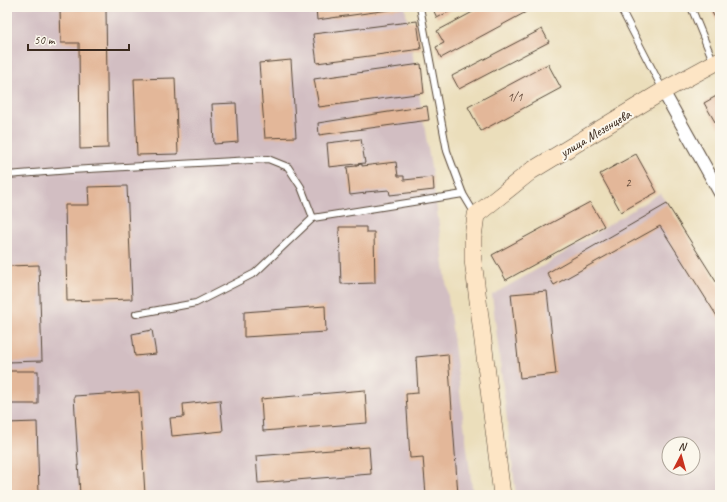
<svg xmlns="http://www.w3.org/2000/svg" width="727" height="502" font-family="Caveat,sans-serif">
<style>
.industrial{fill:#d2bec2;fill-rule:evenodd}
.building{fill:#e3b799}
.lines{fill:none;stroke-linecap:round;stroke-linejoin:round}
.lane-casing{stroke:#554536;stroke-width:8}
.street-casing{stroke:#554536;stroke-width:14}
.secondary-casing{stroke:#554536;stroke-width:18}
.lane{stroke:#fff;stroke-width:6}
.street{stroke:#fff;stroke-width:12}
.secondary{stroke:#fde5c5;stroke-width:17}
.labels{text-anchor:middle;stroke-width:4;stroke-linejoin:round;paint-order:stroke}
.number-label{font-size:12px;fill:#654d3d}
.street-label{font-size:14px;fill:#3b2a1e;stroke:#fbf7ec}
</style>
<rect width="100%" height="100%" fill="#fbf7ec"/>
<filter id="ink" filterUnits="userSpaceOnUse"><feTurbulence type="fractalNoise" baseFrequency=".025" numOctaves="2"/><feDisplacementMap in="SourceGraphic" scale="8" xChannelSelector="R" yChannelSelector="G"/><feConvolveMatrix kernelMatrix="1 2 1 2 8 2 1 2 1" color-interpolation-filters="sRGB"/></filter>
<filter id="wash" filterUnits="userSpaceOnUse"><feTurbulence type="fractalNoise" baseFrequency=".012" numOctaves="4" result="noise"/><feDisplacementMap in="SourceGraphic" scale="16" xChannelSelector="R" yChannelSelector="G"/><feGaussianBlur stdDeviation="0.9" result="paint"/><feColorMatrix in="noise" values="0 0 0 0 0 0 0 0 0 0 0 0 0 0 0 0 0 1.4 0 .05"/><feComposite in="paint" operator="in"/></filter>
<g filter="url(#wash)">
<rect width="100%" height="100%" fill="#ebdebb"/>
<!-- industrial -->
<g class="industrial">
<path d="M7,7h398l29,179 39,309h-466z"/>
<path d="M660,193l60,95v207h-204l-24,-200 51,-29zM669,444h24v24h-24z"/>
</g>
<g id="blocks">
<!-- building -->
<g class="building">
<path d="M316,7h87v1l-86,12z"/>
<path d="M432,7h21l1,2 -17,9z"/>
<path d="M482,7h20l2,4 8,-4h12l2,5 -85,46 -5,-11 8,-4 -7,-12z"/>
<path d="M709,7h11v20z"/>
<path d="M106,9l2,139 -28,1 -1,-106h-18l-1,-33z"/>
<path d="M417,21l4,28 -104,14 -4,-29z"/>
<path d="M542,29l7,13 -90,47 -7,-13z"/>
<path d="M291,60l5,77 -31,1 -6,-75z"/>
<path d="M421,64l3,29 -105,14 -5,-28z"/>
<path d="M548,64l13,24 -80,43 -13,-24z"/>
<path d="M175,78l3,76 -41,1 -3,-76z"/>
<path d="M720,94v32l-2,1 -14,-24z"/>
<path d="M236,103l2,39 -24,2 -2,-40z"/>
<path d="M427,106l2,14 -110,15 -1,-12z"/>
<path d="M361,139l4,24 -36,4 -2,-24z"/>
<path d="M636,154l21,38 -36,20 -21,-38z"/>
<path d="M396,162l2,14h6v4l29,-3 1,13 -44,5 -1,-5 -24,2 1,1 -16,2 -3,-28 9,-1v-1l6,-1v2z"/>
<path d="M127,186l5,113 -65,2 -2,-96h24l-1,-18z"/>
<path d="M590,202l14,24 -98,54 -14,-25z"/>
<path d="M667,204l53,84v33l-60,-95 -106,59 -7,-12z"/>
<path d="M339,227h27v5h8l1,51 -34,1z"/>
<path d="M39,265l3,96 -35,1v-96z"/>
<path d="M547,291l9,83 -36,4 -9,-84z"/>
<path d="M325,306l1,26 -82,5v-25z"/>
<path d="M152,330l4,24 -21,2 -3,-22z"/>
<path d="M448,354l10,141h-32l-3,-38 -13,1 -4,-64 12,-1 -2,-36z"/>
<rect x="7" y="371" width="31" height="33"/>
<path d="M365,390l2,33 -104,8 -2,-32z"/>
<path d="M139,392l6,103h-65l-6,-99z"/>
<path d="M220,400l3,31 -51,5 -2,-18 14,-1 -1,-13z"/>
<path d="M37,422l2,73h-32v-72z"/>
<path d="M369,447l2,27 -113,9 -2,-27z"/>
</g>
</g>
</g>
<g filter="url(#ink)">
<use href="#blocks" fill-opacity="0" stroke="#554536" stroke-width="1"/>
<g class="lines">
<defs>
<g id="lane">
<path d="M420,7l27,144 16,43 12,20"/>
<path d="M620,7l43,83"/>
<path d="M691,7l23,56"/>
<path d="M7,175l64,-5 197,-11 20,8 13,20 12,31"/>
<path d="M136,314l60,-11 59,-30 58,-55 150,-24"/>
</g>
<path id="street" d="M663,91l57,102"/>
<path id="secondary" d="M502,495l-29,-235v-23l3,-22 55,-44 132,-80 57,-31"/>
</defs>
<!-- lane casing -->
<use href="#lane" class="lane-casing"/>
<!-- street casing -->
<use href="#street" class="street-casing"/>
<!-- secondary casing -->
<use href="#secondary" class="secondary-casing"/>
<!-- lane -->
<use href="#lane" class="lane"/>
<!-- street -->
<use href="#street" class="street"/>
<!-- secondary -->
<use href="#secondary" class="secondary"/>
</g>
</g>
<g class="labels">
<!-- number labels -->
<g class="number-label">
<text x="515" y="101">1/1</text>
<text x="628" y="187">2</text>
</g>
<!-- street labels -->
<g class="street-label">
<text transform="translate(595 133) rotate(-31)" y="5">улица Мезенцева</text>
</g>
</g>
<!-- margin -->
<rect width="727" height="502" fill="none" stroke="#fbf7ec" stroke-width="24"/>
<!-- north arrow -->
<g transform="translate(681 456) rotate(6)"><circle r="19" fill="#fbf7ec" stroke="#aea59a"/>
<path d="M0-3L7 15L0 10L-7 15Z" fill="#c8321e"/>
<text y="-6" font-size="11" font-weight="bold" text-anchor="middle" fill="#3b2a1e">N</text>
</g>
<!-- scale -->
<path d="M28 44v6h101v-6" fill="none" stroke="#3b2a1e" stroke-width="2"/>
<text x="34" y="44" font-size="12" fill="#3b2a1e" stroke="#fbf7ec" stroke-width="3" paint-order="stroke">50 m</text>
</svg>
